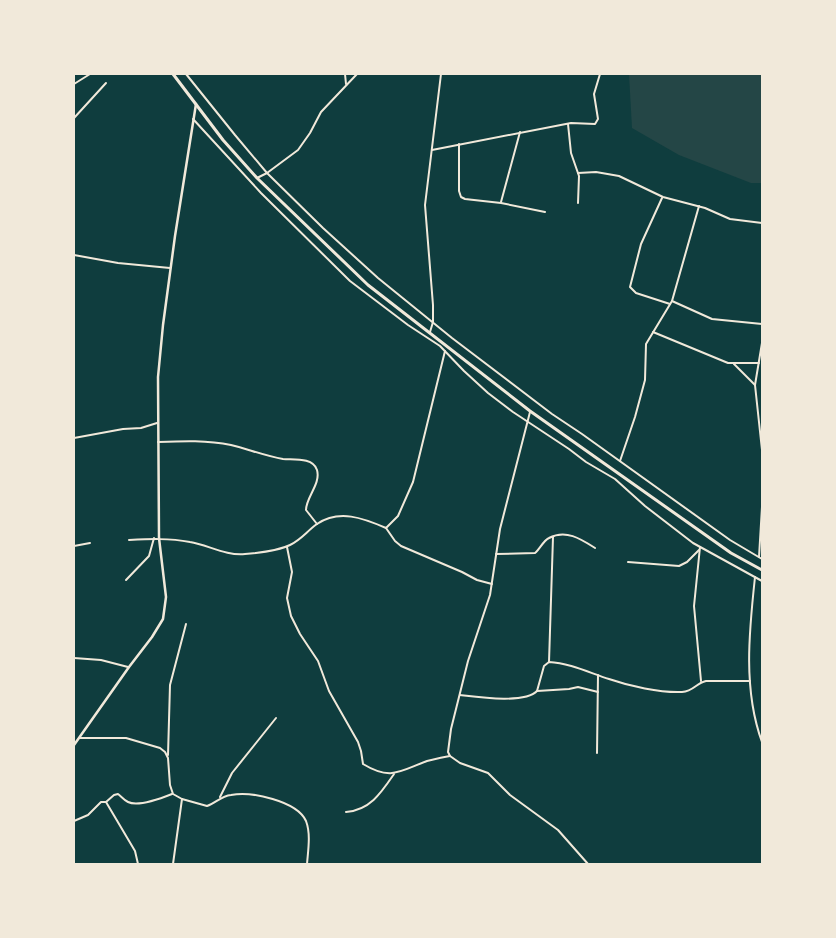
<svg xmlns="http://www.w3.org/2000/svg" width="836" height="938" font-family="'Alegreya Sans',sans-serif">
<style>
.green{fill:#244646}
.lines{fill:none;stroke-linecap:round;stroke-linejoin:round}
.minor{stroke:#f1e9da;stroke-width:2}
.tertiary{stroke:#f1e9da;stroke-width:2.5}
.secondary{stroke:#f1e9da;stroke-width:3}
</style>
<rect width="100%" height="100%" fill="#0f3d3e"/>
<!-- green -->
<path class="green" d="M629,74h133v109h-11l-72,-28 -47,-27z"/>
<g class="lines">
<!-- minor -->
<g class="minor">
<path d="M186,74l49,61 32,38 56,55 55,50 74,60 100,76 30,20 148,106 32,19"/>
<path d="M345,74l1,10"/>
<path d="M74,84l16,-10"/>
<path d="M74,118l32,-35"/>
<path d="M193,119l68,74 89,88 58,44 32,21 24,25 24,22 25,19 56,37 17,13 29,17 30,27 48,37 69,38"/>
<path d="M568,124l3,29 8,23 -1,27"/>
<path d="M459,144v47l2,6 4,2 36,4 44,9"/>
<path d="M432,150l139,-27 24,1 3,-5 -4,-25 6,-20"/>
<path d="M578,173l18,-1 23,4 44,21 42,11 25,11 32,4"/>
<path d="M257,178l10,-5 31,-23 12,-17 11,-21 36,-38"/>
<path d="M662,198l-21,46 -11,43 6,6 34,11"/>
<path d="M501,202l19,-70"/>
<path d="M74,255l44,8 52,5"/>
<path d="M672,301l40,18 50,5"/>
<path d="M430,332l3,-10v-17l-8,-100 16,-131"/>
<path d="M653,332l75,31h31"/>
<path d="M762,343l-7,42 7,65"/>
<path d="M734,364l21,21"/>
<path d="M530,412l-30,117 -10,66 -22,66 -17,68 -3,23 2,4 10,7 28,10 22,22 48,35 30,34"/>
<path d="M74,438l49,-9 18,-1 16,-5"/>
<path d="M158,442c25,-1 49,-2 73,3 17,4 34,11 52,14 10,1 30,-2 34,11 4,14 -11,27 -11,40l11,14"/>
<path d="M620,461l15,-44 10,-37 1,-36 26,-43 27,-95"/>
<path d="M386,528l9,13 6,5 61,26 15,8 15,4"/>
<path d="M129,540c20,-1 40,-2 61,2 18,3 36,14 55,12 12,-1 35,-4 45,-9 12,-6 17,-14 27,-21 22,-15 46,-6 69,4l12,-12 15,-34 32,-131"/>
<path d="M74,546l16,-3"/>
<path d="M287,547l5,25 -5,26 4,18 9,18 18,27 11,30 29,51 3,9 2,13c28,17 37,7 64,-3 8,-2 16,-4 23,-5"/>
<path d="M700,547l-6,59 7,75"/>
<path d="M496,554l39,-1c5,-4 8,-12 14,-15 17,-9 32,1 46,10"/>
<path d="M759,557l3,-50"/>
<path d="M628,562l51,4 8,-4 12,-12"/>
<path d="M755,577c-6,55 -12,113 7,165"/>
<path d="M126,580l23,-24 5,-18"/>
<path d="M74,658l27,2 27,7"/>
<path d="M549,662l4,-125"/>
<path d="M537,691l32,-2 9,-2 20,5"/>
<path d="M460,695c17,2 65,9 77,-4l7,-25 5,-4c21,1 41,11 60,17 20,7 51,14 73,13 12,-1 14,-9 24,-11h44"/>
<path d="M79,738h47l34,10 5,4 3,6 2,27 3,9 9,5 25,7c9,-3 14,-10 24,-11 20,-4 66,6 75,26 5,13 2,30 1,43"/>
<path d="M597,753l1,-78"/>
<path d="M168,755l2,-70 16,-61"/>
<path d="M220,797l12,-24 44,-55"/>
<path d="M106,802l8,-7 4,-1c3,2 6,6 10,8 10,5 34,-4 44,-8"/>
<path d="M346,812c24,-2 35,-19 48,-38"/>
<path d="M74,821l14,-6 13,-13h5l29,49 3,13"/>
<path d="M173,864l9,-65"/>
</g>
<!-- tertiary -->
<path class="tertiary" d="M74,745l55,-78 23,-30 11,-18 3,-22 -7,-59 -1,-161 5,-52 12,-89 21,-132"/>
<!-- secondary -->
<path class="secondary" d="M173,74l50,66 34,38 111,107 162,126 201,142 31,17"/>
</g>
<!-- border -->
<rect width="836" height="938" fill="none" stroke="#f1e9da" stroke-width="150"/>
</svg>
